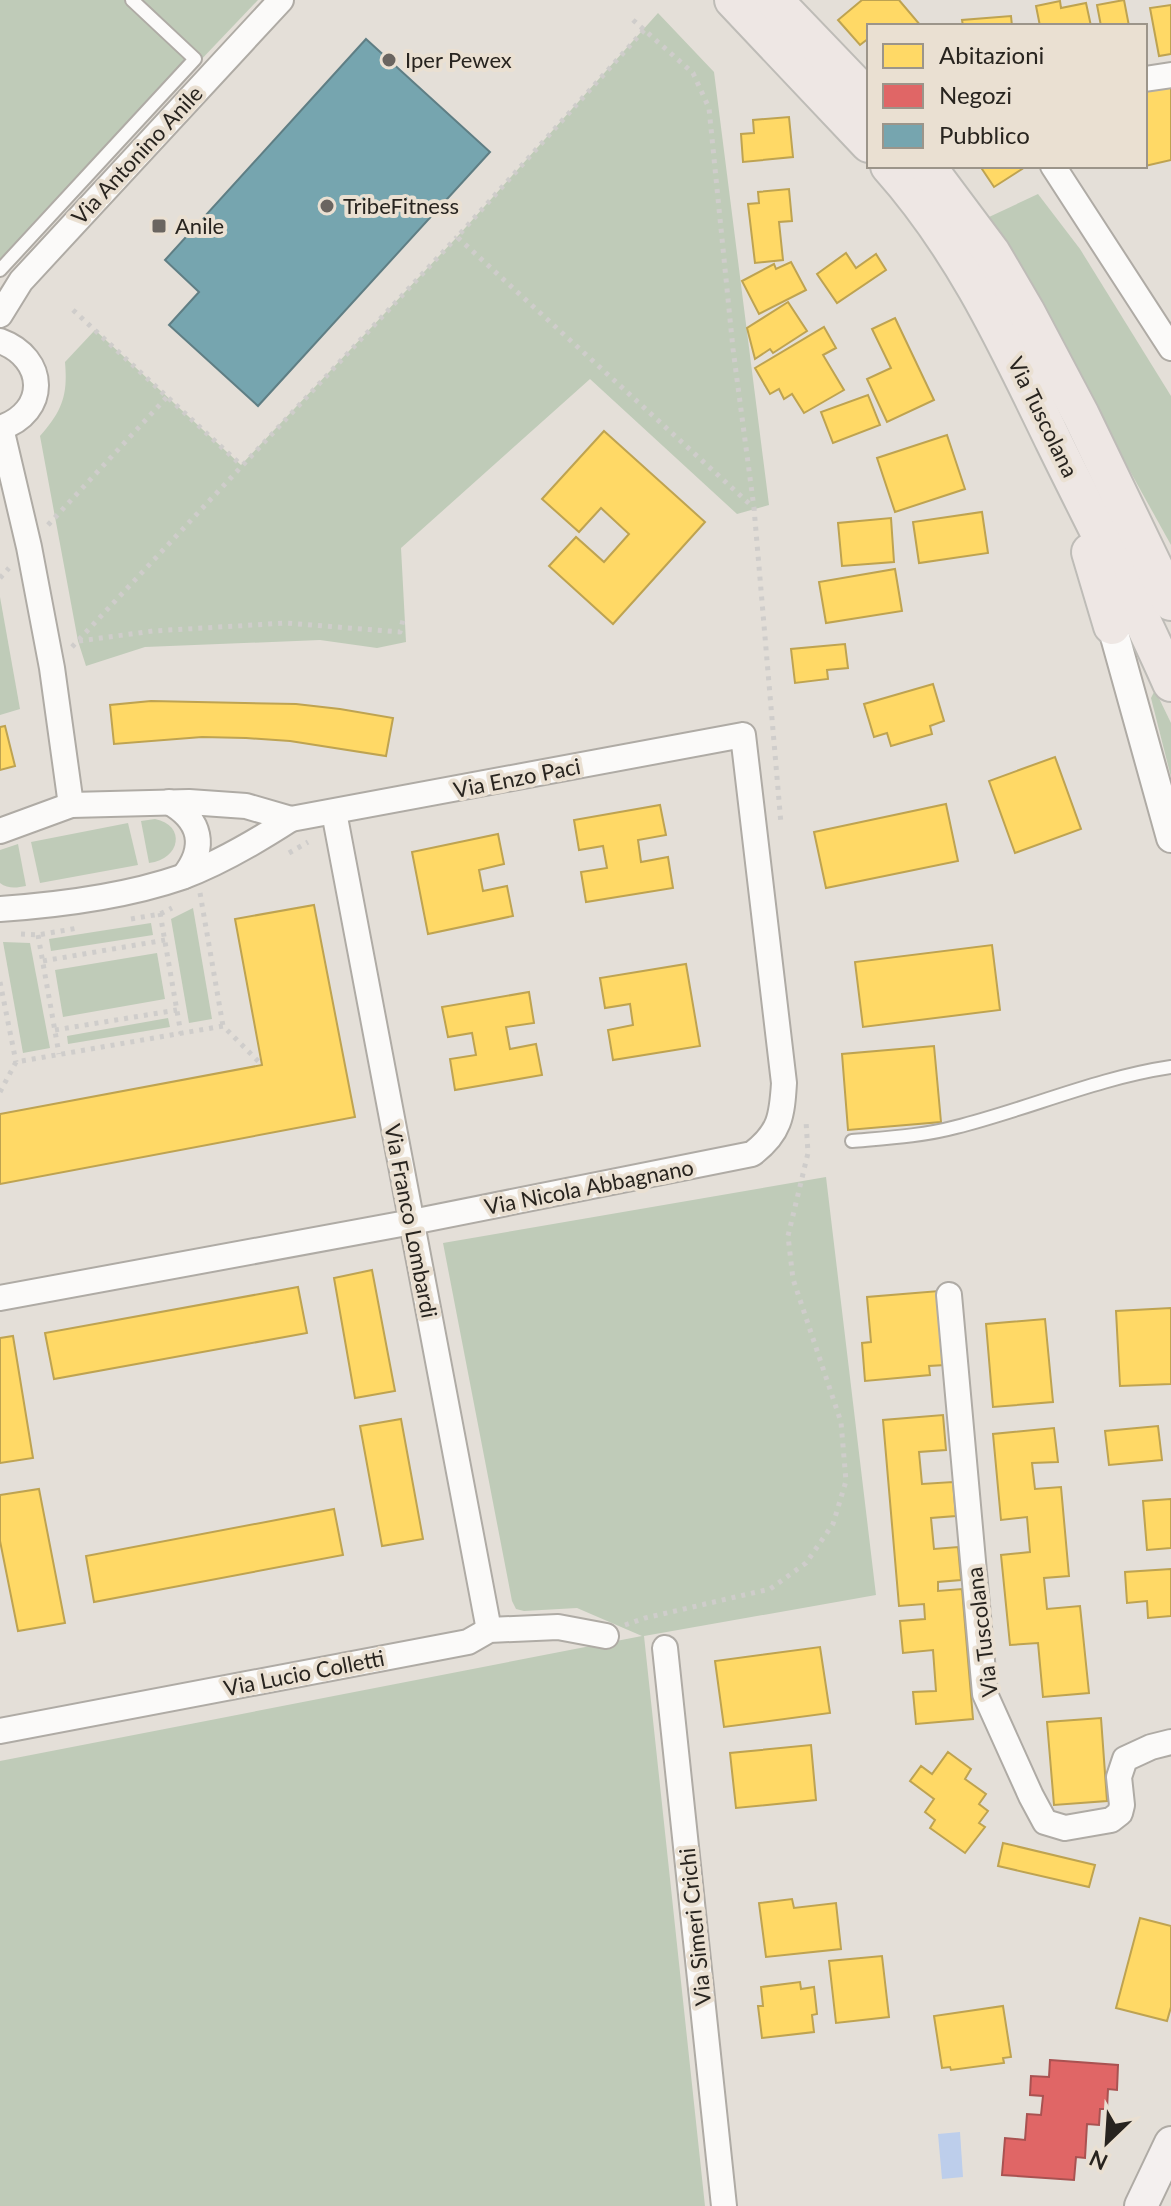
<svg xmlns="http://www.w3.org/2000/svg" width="1171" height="2206" font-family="Lato,sans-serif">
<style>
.green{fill:#bfcbb8}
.water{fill:#bdceeb}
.homes{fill:#ffd966;stroke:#bea351;stroke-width:2}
.shops{fill:#e06666;stroke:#a95251;stroke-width:2}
.public{fill:#76a5af;stroke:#5f7e84;stroke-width:2}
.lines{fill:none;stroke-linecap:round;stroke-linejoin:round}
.service-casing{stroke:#afaba5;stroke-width:16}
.minor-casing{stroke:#afaba5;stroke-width:28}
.tertiary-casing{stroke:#afaba5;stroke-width:32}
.secondary-casing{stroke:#afaba5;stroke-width:36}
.primary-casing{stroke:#bebcb7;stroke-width:40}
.path{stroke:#cfcdcb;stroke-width:5;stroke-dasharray:4 6;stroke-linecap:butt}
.service{stroke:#fbfaf9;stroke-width:12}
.minor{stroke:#fbfaf9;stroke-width:24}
.tertiary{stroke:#fbfaf9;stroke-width:28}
.secondary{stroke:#f4f0ef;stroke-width:32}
.primary{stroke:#eee7e4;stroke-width:36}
.poi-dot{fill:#6a6560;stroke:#eae0d2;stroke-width:3}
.labels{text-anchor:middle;stroke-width:8;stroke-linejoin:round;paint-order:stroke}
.poi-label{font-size:22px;fill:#28241f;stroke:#eae0d2;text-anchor:start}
.street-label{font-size:22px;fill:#28241f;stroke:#eae0d2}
</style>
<rect width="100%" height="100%" fill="#e4dfd8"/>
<!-- green -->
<g class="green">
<path d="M0,0h258l-258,271z"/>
<path d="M658,13l56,59 55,433 -32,9 -147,-135 -189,169 5,94 -29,6 -57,-8 -175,7 -59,19 -8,-25 -38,-205c22,-25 28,-40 25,-74l30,-32 146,135 216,-228z"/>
<path d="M1038,194l42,55 91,147v149l-182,-328z"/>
<path d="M0,597l20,112 -20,6z"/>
<path d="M1155,690l16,33v54l-20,-79z"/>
<path d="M155,819c31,6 26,40 -6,44l-8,-42z"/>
<path d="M128,823l10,42 -98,18 -9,-41z"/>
<path d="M18,844l8,42c-10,2 -18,3 -26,-3v-33z"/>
<path d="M193,908l19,111 -23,4 -18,-104z"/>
<path d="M151,923l2,12 -102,16 -2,-12z"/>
<path d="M3,942l27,1 20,105 -27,5z"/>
<path d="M157,953l8,46 -102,18 -8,-47z"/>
<path d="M168,1018l2,9 -102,17 -1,-8z"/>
<path d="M826,1177l50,418 -232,41 61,570h-705v-445l642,-125 -65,-28 -53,3 -8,-2 -4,-8 -69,-358z"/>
</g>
<!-- water -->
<path class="water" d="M960,2132l3,45 -21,2 -4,-45z"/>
<!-- homes -->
<g class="homes">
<path d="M862,0h37l22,26h-52v12l-9,7 -22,-25z"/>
<path d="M1124,0l5,26h-28l-4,-21z"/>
<path d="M1060,1l1,7 25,-5 5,23h-51l-4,-20z"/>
<path d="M1171,5v49l-12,2 -9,-48z"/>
<path d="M1011,16l1,10h-49l-1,-6z"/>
<path d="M1171,81v79l-26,6v-79z"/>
<path d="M789,117l4,40 -50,5 -2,-28 13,-1 -1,-13z"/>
<path d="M980,166h39l3,3 -28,18z"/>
<path d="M789,189l3,32 -13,1 4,38 -28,3 -7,-59 11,-1 -1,-11z"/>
<path d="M846,253l10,15 20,-14 10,16 -49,33 -20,-29z"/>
<path d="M791,262l15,28 -47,24 -17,-33 32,-17 2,5z"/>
<path d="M788,302l19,29 -34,22 -3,-4 -15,10 -8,-31z"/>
<path d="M895,318l39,82 -47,22 -20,-43 24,-11 -19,-39z"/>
<path d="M824,327l12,21 -13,7 21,35 -40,23 -12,-19 -8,5 -5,-10 -9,5 -15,-26z"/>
<path d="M868,395l12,30 -47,18 -12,-31z"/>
<path d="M604,431l101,91 -92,102 -64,-58 27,-29 28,25 25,-28 -28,-26 -22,24 -37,-33z"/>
<path d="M947,435l18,54 -70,23 -18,-54z"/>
<path d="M982,512l6,41 -69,10 -6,-41z"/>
<path d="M891,518l3,44 -52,4 -4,-43z"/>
<path d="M895,569l7,42 -76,12 -7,-41z"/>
<path d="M845,644l3,24 -21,2 1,9 -33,4 -4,-34z"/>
<path d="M933,684l11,37 -14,5 2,8 -41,12 -4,-13 -13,4 -10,-33z"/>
<path d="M151,701l145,3 44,5 53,9 -7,38 -96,-15 -44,-3 -44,-1 -88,7 -4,-39z"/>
<path d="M5,726l10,40 -15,4v-43z"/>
<path d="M1055,757l26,72 -66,24 -26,-72z"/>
<path d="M946,804l12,57 -132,27 -12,-56z"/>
<path d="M660,805l6,30 -28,5 3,22 27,-5 5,31 -87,14 -5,-30 26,-4 -4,-22 -24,4 -5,-30z"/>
<path d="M498,834l6,30 -25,6 4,21 24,-5 6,30 -85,18 -16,-82z"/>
<path d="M314,905l41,212 -355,67v-70l262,-49 -27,-146z"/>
<path d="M992,945l8,65 -137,17 -8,-65z"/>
<path d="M686,964l14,82 -87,14 -5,-30 25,-5 -3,-21 -25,4 -5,-30z"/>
<path d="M529,992l5,31 -28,4 4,22 26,-5 6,31 -87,15 -5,-31 26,-4 -4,-22 -24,4 -6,-30z"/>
<path d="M934,1046l7,76 -93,8 -6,-76z"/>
<path d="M372,1270l23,121 -40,7 -21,-120z"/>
<path d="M298,1287l9,46 -253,46 -9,-46z"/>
<path d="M939,1291l6,74 -16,1 1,9 -65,6 -3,-38 9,-1 -4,-45z"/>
<path d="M1171,1308v76l-51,2 -4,-75z"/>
<path d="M1045,1319l8,83 -60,5 -7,-83z"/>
<path d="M13,1336l20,122 -33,5v-125z"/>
<path d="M943,1415l3,35 -27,2 3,32 31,-2 3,34 -25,2 3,31 24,-2 3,33 -23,2v9l24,-2 11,130 -57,5 -3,-32 23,-1 -3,-41 -30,3 -3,-32 25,-2 -1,-15 -25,2 -16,-186z"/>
<path d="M401,1419l22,120 -41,7 -22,-120z"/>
<path d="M1158,1426l4,34 -53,5 -4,-34z"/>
<path d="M1054,1428l4,34 -26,1 3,26 26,-2 8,89 -25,2 3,31 33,-3 9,87 -46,4 -5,-54 -28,2 -9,-90 29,-3 -3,-35 -26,3 -8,-86z"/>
<path d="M39,1489l26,134 -47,8 -18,-90v-46z"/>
<path d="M1171,1499v49l-24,2 -4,-49z"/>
<path d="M334,1509l9,46 -249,47 -8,-46z"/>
<path d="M1171,1569v47l-23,2 -1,-17 -20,2 -2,-31z"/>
<path d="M820,1647l10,66 -106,14 -9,-66z"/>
<path d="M1101,1718l6,83 -53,4 -7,-83z"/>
<path d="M811,1745l5,55 -80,8 -6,-55z"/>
<path d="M948,1752l23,17 -6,10 21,15 -7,10 9,7 -9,12 6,4 -20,26 -35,-25 5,-8 -10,-8 9,-13 -24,-18 11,-15 11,8z"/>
<path d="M1003,1843l92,22 -6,22 -91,-21z"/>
<path d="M792,1899l2,9 42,-5 5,46 -75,8 -7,-54z"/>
<path d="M1140,1918l31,8v81l-4,14 -51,-13z"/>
<path d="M882,1956l7,61 -53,6 -7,-62z"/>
<path d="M800,1982l1,7 13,-2 3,27 -5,1 2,17 -52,6 -4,-32h5l-2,-19z"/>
<path d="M1003,2006l8,51 -8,1 1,5 -53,7 -1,-3 -8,1 -8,-52z"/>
</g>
<!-- shops -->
<path class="shops" d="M1050,2060l68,5 -1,25 -9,-1 -1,20h-7l-1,16 -12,-1 -2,34 -9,-1 -2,23 -72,-5 3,-37 20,2 2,-26 14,1 2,-19 -13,-1 1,-19 18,1z"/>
<!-- public -->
<path class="public" d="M366,39l124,113 -232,254 -89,-81 30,-33 -34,-32z"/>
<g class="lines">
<defs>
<g id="service">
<path d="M0,270l195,-211 -63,-59"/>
<path d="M852,1141c34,-3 71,-5 104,-14 72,-18 141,-49 215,-60"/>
</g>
<g id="minor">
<path d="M1145,79l26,-4"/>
<path d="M1053,166l118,182"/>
<path d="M0,315l21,-34 260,-281"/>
<path d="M0,341c47,17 49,71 0,87"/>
<path d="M1,428l28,119 23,121 19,137"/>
<path d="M169,802c32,18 38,45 15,74"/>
<path d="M334,812l155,818"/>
<path d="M0,831l71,-26 118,-3 57,4 45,13c-34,22 -71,44 -109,58 -55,19 -124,28 -182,32"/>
<path d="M949,1295l36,399 46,102 14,26 20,6 46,-8 9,-7 2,-8 -3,-28 6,-18 26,-12 20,-5"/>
<path d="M0,1298l412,-76 340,-68c28,-21 30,-38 32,-71l-41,-348 -452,84"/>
<path d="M665,1648l59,558"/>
<path d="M0,1731l468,-89 21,-12 69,-3 48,9"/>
</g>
<path id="tertiary" d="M1112,626l59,212"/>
<path id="secondary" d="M1141,2206l30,-63"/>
<g id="primary">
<path d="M733,0l136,144"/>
<path d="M774,0l95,99"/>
<path d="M889,166c74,83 117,177 165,276 39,80 81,159 117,241"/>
<path d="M927,166l65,87 34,58 55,104 90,187"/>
<path d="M1090,552l22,74"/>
</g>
</defs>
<!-- service casing -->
<use href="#service" class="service-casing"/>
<!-- minor casing -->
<use href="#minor" class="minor-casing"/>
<!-- tertiary casing -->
<use href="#tertiary" class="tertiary-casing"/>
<!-- secondary casing -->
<use href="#secondary" class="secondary-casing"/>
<!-- primary casing -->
<use href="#primary" class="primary-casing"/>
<!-- path -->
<g class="path">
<path d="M633,20l60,53 16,35 24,241 21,159 27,316"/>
<path d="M644,30l-187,207 296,270"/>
<path d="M73,310l168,155"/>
<path d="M48,525l119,-128"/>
<path d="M0,578l9,-10"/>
<path d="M79,641l74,-10 133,-8 114,9 4,-16"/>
<path d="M72,647l385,-410"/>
<path d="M289,853l19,-11"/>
<path d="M200,893l23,133"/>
<path d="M160,913l21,121"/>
<path d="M131,919l29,-5 12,-6"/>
<path d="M21,934l17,1 40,-7"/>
<path d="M38,935l21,119"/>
<path d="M43,961l122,-21"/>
<path d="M0,982l16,80"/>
<path d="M55,1030l122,-20"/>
<path d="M0,1092l16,-30 207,-36 39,39"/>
<path d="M625,1625l20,-7 125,-29 36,-26 27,-39 13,-43 -5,-59 -48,-143 -5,-43 20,-83 -2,-32"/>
</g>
<!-- service -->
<use href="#service" class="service"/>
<!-- minor -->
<use href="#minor" class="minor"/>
<!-- tertiary -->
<use href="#tertiary" class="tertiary"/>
<!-- secondary -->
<use href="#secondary" class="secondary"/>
<!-- primary -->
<use href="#primary" class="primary"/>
</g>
<!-- markers -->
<g class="poi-dot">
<circle cx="389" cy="60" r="8"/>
<circle cx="327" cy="206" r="8"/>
<rect x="151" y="218" width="16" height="16" rx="4"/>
</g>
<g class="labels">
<!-- poi labels -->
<g class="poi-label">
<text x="405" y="68">Iper Pewex</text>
<text x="343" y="214">TribeFitness</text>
<text x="175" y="234">Anile</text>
</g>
<!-- street labels -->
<g class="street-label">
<text transform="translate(137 155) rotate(-47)" y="8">Via Antonino Anile</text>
<text transform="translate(1043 417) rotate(64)" y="8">Via Tuscolana</text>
<text transform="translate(517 778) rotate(-11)" y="8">Via Enzo Paci</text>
<text transform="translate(589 1187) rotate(-11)" y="8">Via Nicola Abbagnano</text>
<text transform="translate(411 1221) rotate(79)" y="8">Via Franco Lombardi</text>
<text transform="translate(982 1632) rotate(-97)" y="8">Via Tuscolana</text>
<text transform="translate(304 1673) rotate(-11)" y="8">Via Lucio Colletti</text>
<text transform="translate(695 1927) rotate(-96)" y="8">Via Simeri Crichi</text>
</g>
</g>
<!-- legend -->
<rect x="867" y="24" width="280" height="144" fill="#eae0d2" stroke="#9c958a" stroke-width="2"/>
<rect x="883" y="44" width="40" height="24" fill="#ffd966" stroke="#9c958a" stroke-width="2"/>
<text x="939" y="64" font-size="24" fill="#28241f">Abitazioni</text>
<rect x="883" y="84" width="40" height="24" fill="#e06666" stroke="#9c958a" stroke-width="2"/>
<text x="939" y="104" font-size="24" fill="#28241f">Negozi</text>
<rect x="883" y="124" width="40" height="24" fill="#76a5af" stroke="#9c958a" stroke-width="2"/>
<text x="939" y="144" font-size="24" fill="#28241f">Pubblico</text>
<!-- north arrow -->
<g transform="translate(1107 2142) rotate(205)" stroke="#eae0d2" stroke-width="6" paint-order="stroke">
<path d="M0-6L14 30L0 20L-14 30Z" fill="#28241f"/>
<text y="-12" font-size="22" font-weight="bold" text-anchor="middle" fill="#28241f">N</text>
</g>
</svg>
